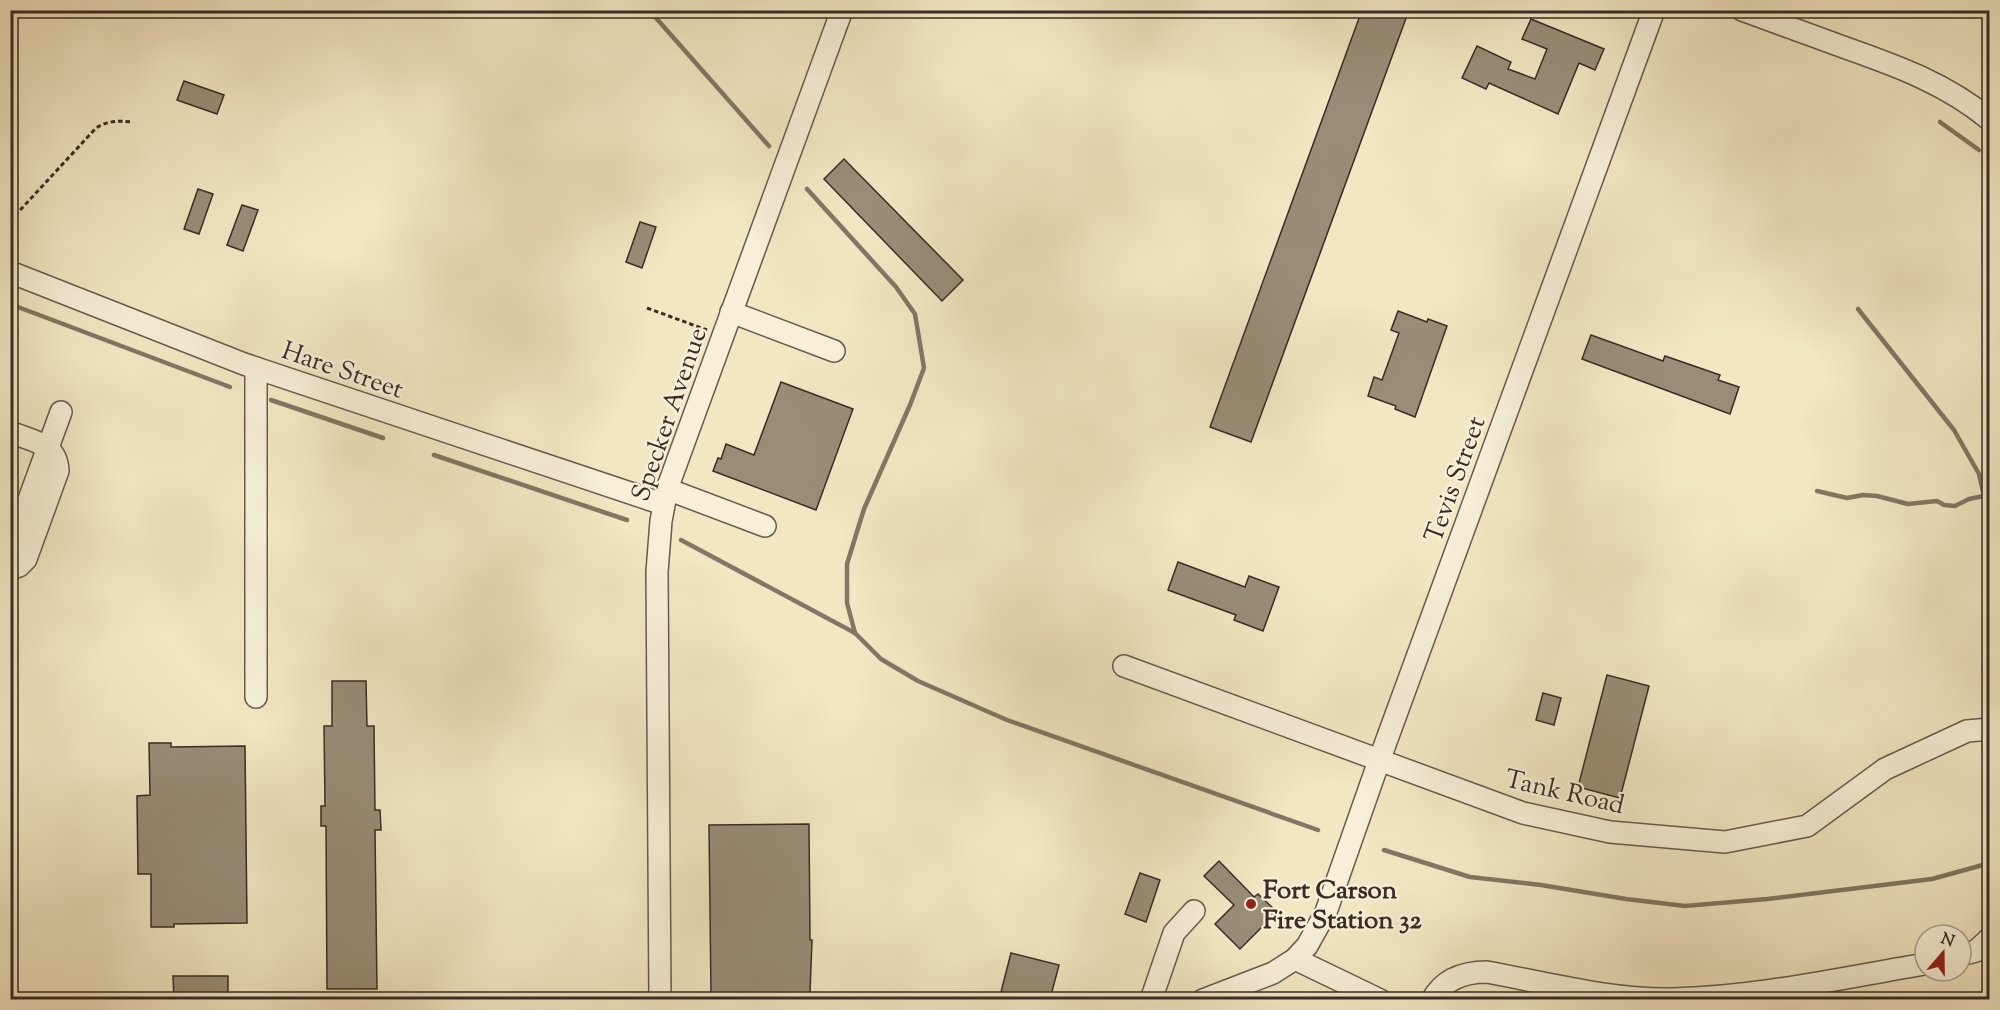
<svg xmlns="http://www.w3.org/2000/svg" width="2000" height="1010" font-family="'Sorts Mill Goudy',serif">
<style>
.lines{fill:none;stroke-linecap:round;stroke-linejoin:round}
.stream{stroke:#827664;stroke-width:4.5}
.building{fill:#998d78;stroke:#392c26;stroke-width:1.5}
.minor-casing{stroke:#675b4d;stroke-width:24}
.path{stroke:#392c26;stroke-width:3;stroke-dasharray:4.5 3;stroke-linecap:butt}
.minor{stroke:#f7efd8;stroke-width:21}
.poi-dot{fill:#8f2418;stroke:#f7efd8;stroke-width:2}
.labels{text-anchor:middle;stroke-width:4.5;stroke-linejoin:round;paint-order:stroke}
.street-label{font-size:26px;fill:#392c26;stroke:#f7efd8}
.poi-label{font-size:26px;font-weight:bold;fill:#392c26;stroke:#f7efd8;text-anchor:start}
</style>
<rect width="100%" height="100%" fill="#f2e7c3"/>
<filter id="stains"><feTurbulence type="fractalNoise" baseFrequency=".00333" numOctaves="4"/><feColorMatrix values="0 0 0 0 .2 0 0 0 0 .09 0 0 0 0 .02 0 0 0 .5 -.17"/></filter>
<radialGradient id="worn" r=".72"><stop offset=".6" stop-color="#630" stop-opacity="0"/><stop offset="1" stop-color="#630" stop-opacity=".3"/></radialGradient>
<g class="lines">
<!-- stream -->
<g class="stream">
<path d="M649,10l120,136"/>
<path d="M1940,122l39,28"/>
<path d="M807,189l89,98 19,27 9,54 -14,37 -46,104 -17,55v39l8,30 26,26 37,22 89,39 311,110"/>
<path d="M10,304l220,83"/>
<path d="M1858,309l96,121 25,44 5,22 6,3"/>
<path d="M271,400l112,38"/>
<path d="M434,455l193,65"/>
<path d="M1983,488l7,-14"/>
<path d="M1817,491l30,7 16,-3 14,1 31,8 29,-3 7,4 11,1 14,-7 15,-3"/>
<path d="M681,540l174,93"/>
<path d="M1384,850l86,27 71,8 85,14 59,7 82,-7 165,-20 58,-16"/>
</g>
</g>
<!-- building -->
<g class="building">
<path d="M1362,10h47l-158,432 -41,-15z"/>
<path d="M1531,19l73,30 -9,21 -16,-7 -21,51 -69,-31 -3,6 -24,-11 15,-32 34,16 -3,7 27,10 12,-30 -25,-10z"/>
<path d="M184,81l40,14 -7,19 -40,-14z"/>
<path d="M844,159l119,121 -21,21 -118,-122z"/>
<path d="M198,189l15,5 -14,40 -15,-5z"/>
<path d="M242,205l16,5 -15,41 -16,-6z"/>
<path d="M640,222l16,5 -14,41 -16,-6z"/>
<path d="M1398,311l29,11 1,-3 19,7 -32,91 -20,-8 1,-3 -28,-10 6,-19 8,3 17,-47 -8,-3z"/>
<path d="M1591,335l72,26 2,-5 55,19 -2,5 21,7 -9,27 -148,-55z"/>
<path d="M781,382l72,27 -37,101 -103,-39 5,-13 3,1 5,-15 28,11z"/>
<path d="M1178,562l67,25 4,-11 30,11 -16,44 -29,-11 2,-5 -68,-25z"/>
<path d="M1607,675l42,11 -29,112 -42,-11z"/>
<path d="M332,681h34l1,45h7l1,84h5l1,20h-6l2,159h-50l-1,-163h-5v-20h4l-1,-80h8z"/>
<path d="M1543,693l18,5 -7,27 -18,-5z"/>
<path d="M149,743h22v4l74,-1 2,177 -73,1v3h-23v-53h-13l-1,-78 13,-1z"/>
<path d="M809,824l1,116h2l-2,53h-10v3h-20v-3l-69,1 -2,-169z"/>
<path d="M1219,861l35,36 4,-3 19,18 -37,37 -25,-25 19,-19 -30,-29z"/>
<path d="M1140,873l20,7 -14,42 -21,-8z"/>
<path d="M1011,953l48,12 -9,34h-18l-31,-7z"/>
<path d="M173,976h55v23h-54z"/>
</g>
<g class="lines">
<defs>
<g id="minor">
<path d="M1742,10c35,13 69,25 104,38 51,18 101,36 144,72"/>
<path d="M10,272l234,92 419,140"/>
<path d="M731,312l103,39"/>
<path d="M256,368v329"/>
<path d="M10,432c22,9 47,11 48,39l-32,88 -7,7 -9,3"/>
<path d="M667,489l98,37"/>
<path d="M10,551l51,-139"/>
<path d="M1124,666l399,147 87,19 115,10 82,-16 78,-57 82,-38 23,-2"/>
<path d="M1961,955l15,-4 14,-13"/>
<path d="M1295,959l12,-13 19,-34 53,-151 275,-751"/>
<path d="M660,1000l-3,-428 4,-51 6,-32 175,-479"/>
<path d="M1151,1000l23,-67 20,-22"/>
<path d="M1203,1000l70,-27 22,-14 85,41"/>
<path d="M1432,1000c12,-22 33,-28 55,-28 60,11 123,28 185,27 85,-2 170,-21 253,-35"/>
</g>
</defs>
<!-- minor casing -->
<use href="#minor" class="minor-casing"/>
<!-- path -->
<g class="path">
<path d="M10,221l86,-93c13,-8 23,-7 37,-6"/>
<path d="M647,308l60,22"/>
</g>
<!-- minor -->
<use href="#minor" class="minor"/>
</g>
<!-- markers -->
<circle class="poi-dot" cx="1251" cy="904" r="6"/>
<g class="labels">
<!-- street labels -->
<g class="street-label">
<text transform="translate(343 369) rotate(19)" y="9">Hare Street</text>
<text transform="translate(668 414) rotate(-71)" y="9">Specker Avenue</text>
<text transform="translate(1454 479) rotate(-70)" y="9">Tevis Street</text>
<text transform="translate(1565 791) rotate(13)" y="9">Tank Road</text>
</g>
<!-- poi labels -->
<g class="poi-label">
<text x="1263" y="898">Fort Carson<tspan x="1263" dy="30">Fire Station 32</tspan></text>
</g>
</g>
<!-- margin -->
<rect width="2000" height="1010" fill="none" stroke="#f2e7c3" stroke-width="36"/>
<rect x="12" y="12" width="1976" height="986" fill="none" stroke="#392c26" stroke-width="3"/>
<rect x="18" y="18" width="1964" height="974" fill="none" stroke="#392c26" stroke-width="1.5"/>
<!-- north arrow -->
<g transform="translate(1943 953) rotate(20)"><circle r="28" fill="#f7efd8" stroke="#aba191" stroke-width="1.5"/>
<path d="M0-4.5L10 22L0 15L-10 22Z" fill="#8f2418"/>
<text y="-9" font-size="16" font-weight="bold" text-anchor="middle" fill="#392c26">N</text>
</g>
<rect width="100%" height="100%" filter="url(#stains)"/>
<rect width="100%" height="100%" fill="url(#worn)"/>
</svg>
